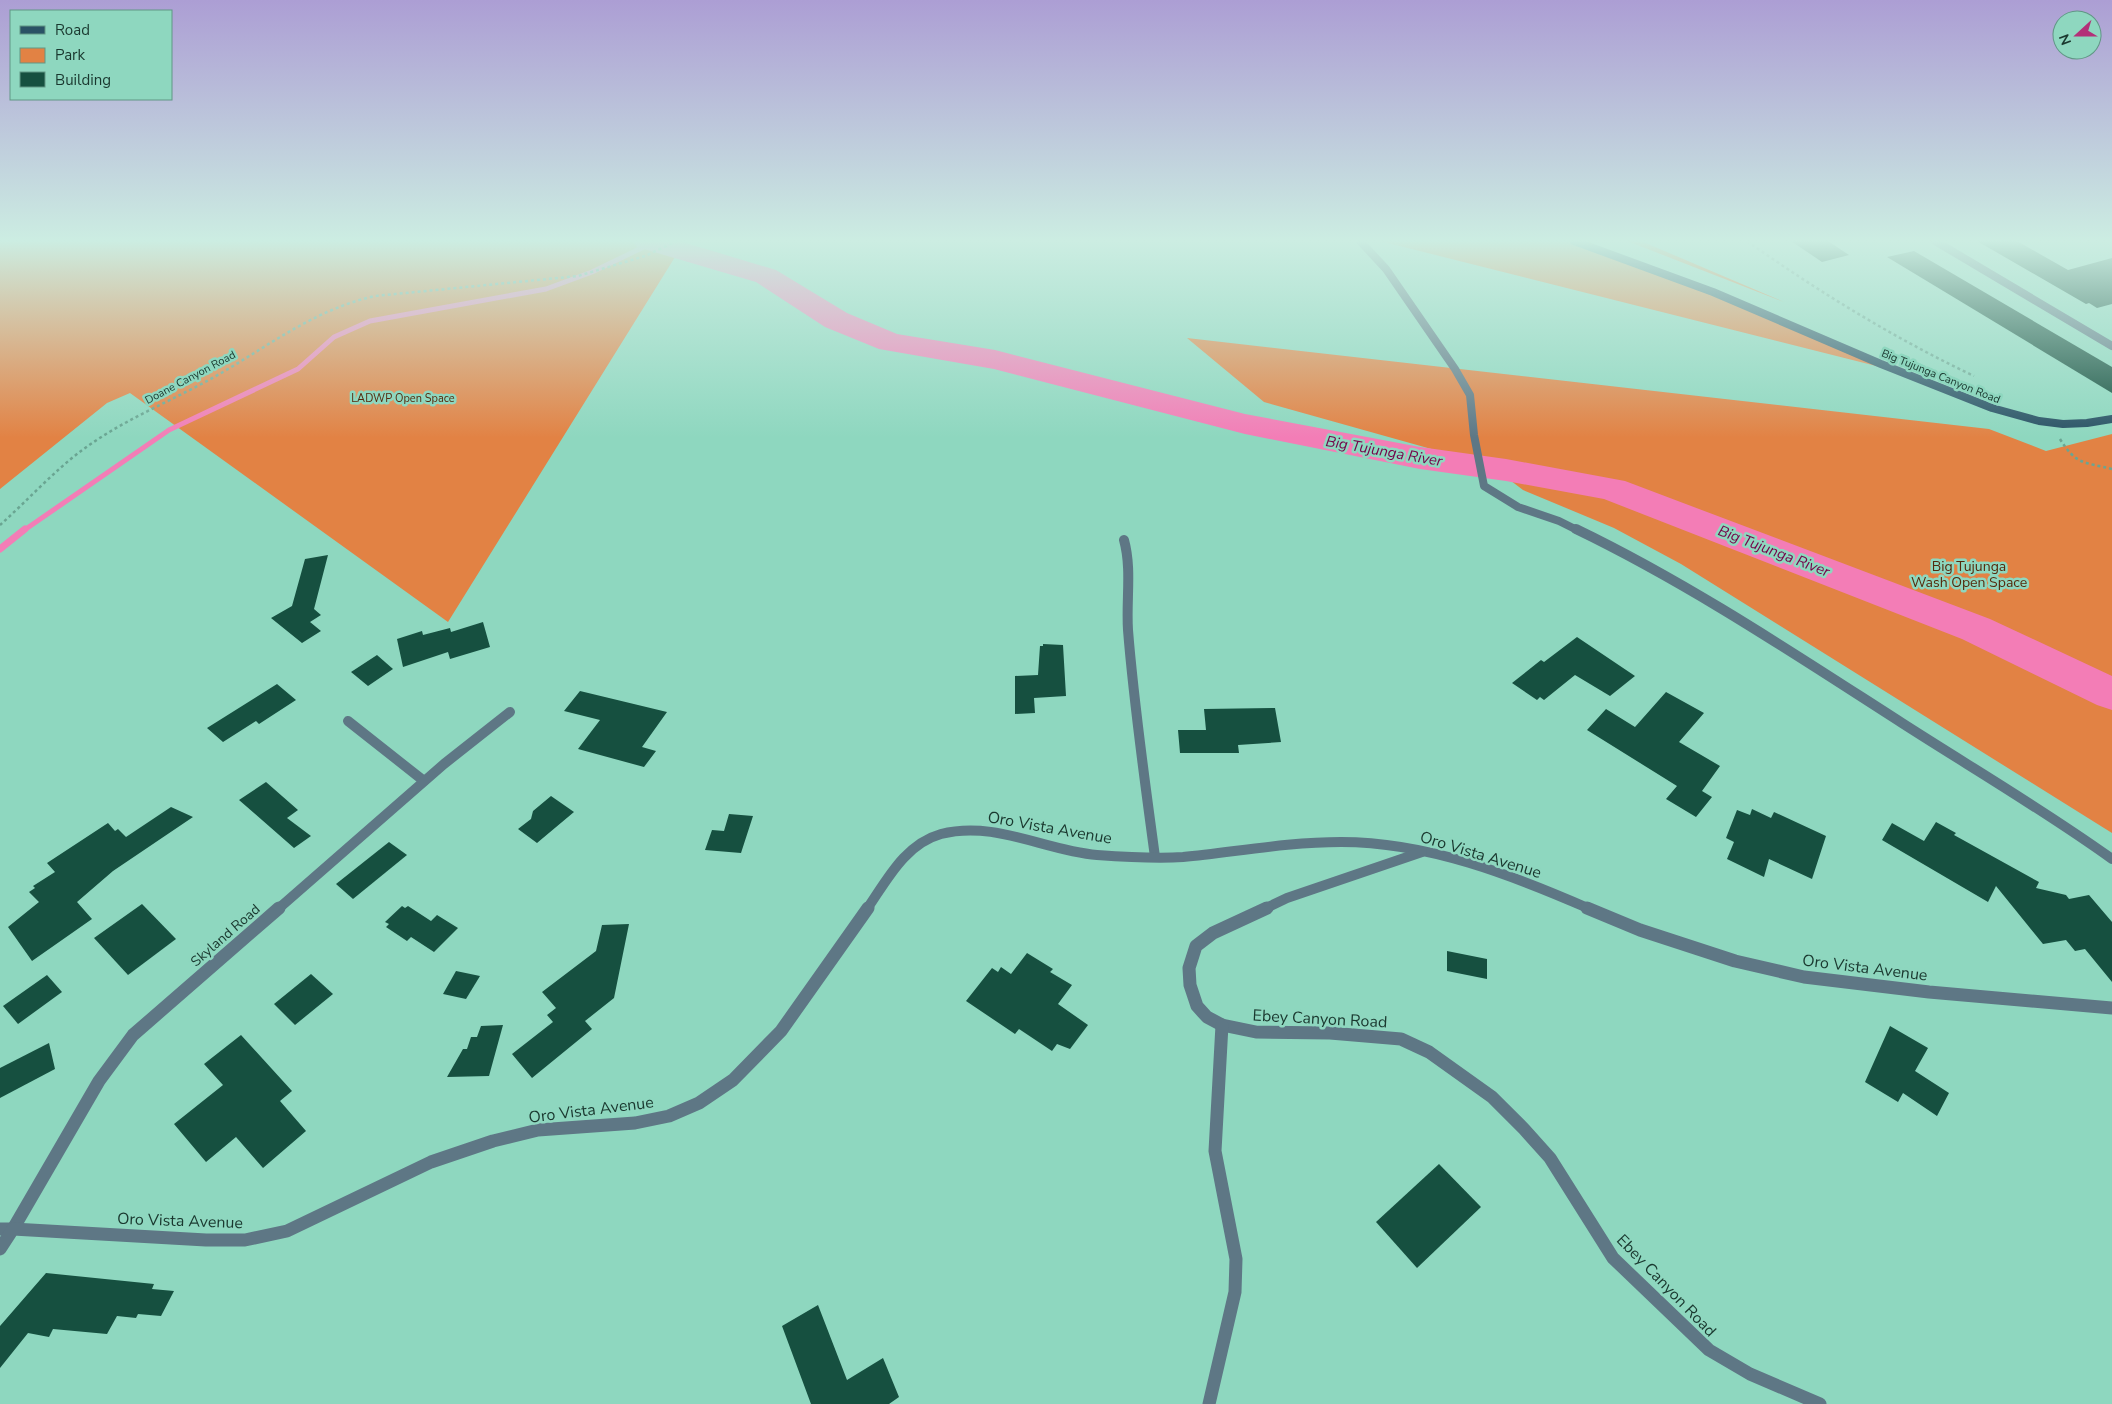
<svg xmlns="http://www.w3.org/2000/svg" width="2112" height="1404" font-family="'Nunito Sans',sans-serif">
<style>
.green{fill:#e28244}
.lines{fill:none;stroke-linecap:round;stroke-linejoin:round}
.stream-far1{stroke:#f37db6;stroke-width:5}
.stream{stroke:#f37db6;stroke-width:7}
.river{fill:#f37db6;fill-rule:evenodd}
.building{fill:#165040}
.path{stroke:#6aa592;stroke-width:2.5;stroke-dasharray:3 3;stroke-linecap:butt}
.lane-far1{stroke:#5e7785;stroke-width:10}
.lane{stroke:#5e7785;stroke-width:13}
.street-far2{stroke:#5e7785;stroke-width:8}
.street-far1{stroke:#5e7785;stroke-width:10}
.street{stroke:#5e7785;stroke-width:13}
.secondary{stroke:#2a5265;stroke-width:8}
.labels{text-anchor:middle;stroke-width:5;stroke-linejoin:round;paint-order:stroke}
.far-street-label{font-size:11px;fill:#1a382f;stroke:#8ed7bf}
.far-park-label{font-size:11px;fill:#552a0d;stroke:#8ed7bf}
.park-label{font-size:14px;fill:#552a0d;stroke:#8ed7bf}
.street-label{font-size:14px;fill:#1a382f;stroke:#8ed7bf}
.water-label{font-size:15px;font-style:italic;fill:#740449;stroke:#8ed7bf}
.near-street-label{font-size:16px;fill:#1a382f;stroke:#8ed7bf}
</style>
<rect width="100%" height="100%" fill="#8ed7bf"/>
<!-- green -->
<g class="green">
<path d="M0,241h685l-237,381 -318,-229 -23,10 -107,86z"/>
<path d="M1380,241h213l-4,4 315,128z"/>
<path d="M1627,241h14l143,61z"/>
<path d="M1187,338l802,91 57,22 66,-17v399l-431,-269 -67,-36 -91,-38 -25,-19 -6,-12h-25l-203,-57z"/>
</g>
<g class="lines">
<!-- stream-far1 -->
<path class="stream-far1" d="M23,531l146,-101 129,-61 36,-32 36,-16 176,-32 46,-17 60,-29"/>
<!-- stream -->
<path class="stream" d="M0,549l25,-20"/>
<!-- river -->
<path class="river" d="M633,241h46l97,29 71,43 50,21 98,16 250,64 175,33 86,12 119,22 365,138 122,57v34l-15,-5 -135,-66 -358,-140 -98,-18 -86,-12 -175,-35 -251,-65 -115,-20 -54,-22 -69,-45 -119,-35z"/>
</g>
<!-- building -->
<g class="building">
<path d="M1791,241h37l21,14 -27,7z"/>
<path d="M1977,241h40l51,29 44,-12v46l-15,4 -8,-5 -3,1z"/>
<path d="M1914,251l198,116v26l-225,-136z"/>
<path d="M328,555l-14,54 7,6 -11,7 11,9 -19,12 -31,-25 21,-12 13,-47z"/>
<path d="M483,622l7,25 -40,12 -2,-7 -45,15 -6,-28 25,-8 1,4 27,-7 1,4z"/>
<path d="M1577,637l58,39 -25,20 -35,-21 -31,25 -4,-3 -3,3 -25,-17 29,-23 3,2z"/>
<path d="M1043,644l20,1 3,51 -32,2 1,15 -20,1v-38l23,-1 2,-29h3z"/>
<path d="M377,655l16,14 -25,17 -17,-14z"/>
<path d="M277,684l19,16 -37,24 -3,-3 -33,21 -16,-14z"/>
<path d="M580,691l87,21 -25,35 14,4 -12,16 -66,-18 22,-29 -36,-9z"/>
<path d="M1666,692l38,21 -25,29 41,24 -18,25 10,6 -16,20 -30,-18 11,-13 -90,-56 19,-21 29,18z"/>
<path d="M1275,708l6,34 -43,3 1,8h-59l-2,-23h28l-2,-21z"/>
<path d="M266,782l32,28 -11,8 24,18 -17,12 -55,-48z"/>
<path d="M551,796l23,16 -37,31 -19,-14 13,-10 2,-8z"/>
<path d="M171,807l22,10 -80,54 -36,31 15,17 -60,42 -24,-34 31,-25 -10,-10 6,-4 -2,-2 22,-14 -8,-9 61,-40 7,8 3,-2 8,8z"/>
<path d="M1752,809l19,9 3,-6 52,24 -14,43 -43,-20 -5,18 -37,-18 7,-17 -8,-4 11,-28 13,5z"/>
<path d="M729,814l24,2 -12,37 -36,-3 7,-20 12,1z"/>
<path d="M1936,822l20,11 -2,2 85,47 -3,6 30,7 3,4 20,-4 23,27v60l-27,-33 -10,2 -9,-11 -23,4 -47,-58 -8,16 -106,-62 10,-17 32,18z"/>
<path d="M389,842l18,13 -54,44 -17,-15z"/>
<path d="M142,904l34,35 -48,36 -34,-37z"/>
<path d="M402,906l3,2 3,-2 23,15 6,-6 21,13 -24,24 -23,-15 -4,4 -21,-14 3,-3 -4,-2z"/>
<path d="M629,924l-15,74 -29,23 7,8 -60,49 -20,-24 41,-32 -6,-7 9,-7 -14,-16 54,-41 6,-26z"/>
<path d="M1447,951l40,8v20l-40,-8z"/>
<path d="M1027,953l26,16 -3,3 22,13 -14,19 30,21 -18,24 -13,-5 -5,7 -33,-22 -4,5 -49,-33 26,-33 6,4 3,-5 10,7z"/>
<path d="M456,971l24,5 -14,23 -23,-5z"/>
<path d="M311,974l22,20 -38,31 -21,-21z"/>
<path d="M47,975l15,17 -44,32 -15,-18z"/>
<path d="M503,1025l-14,51 -42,1 16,-28h4l4,-12h6l4,-11z"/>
<path d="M1890,1026l38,22 -13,23 34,22 -12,23 -34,-23 -5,9 -33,-20z"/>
<path d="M241,1035l51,56 -12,10 26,30 -43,37 -27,-31 -30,25 -32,-38 49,-39 -19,-21z"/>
<path d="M49,1043l6,26 -55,29v-30z"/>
<path d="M1439,1164l42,43 -64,61 -41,-46z"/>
<path d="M46,1273l108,11 -2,5 22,2 -13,25 -23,-2 -2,4 -19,-2 -10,18 -54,-5 -4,8 -21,-4 -28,35v-42z"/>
<path d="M818,1305l29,75 36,-22 16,39 -10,7h-78l-29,-78z"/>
</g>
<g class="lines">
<!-- path -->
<g class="path">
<path d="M1747,241c72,51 147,97 227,135"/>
<path d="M2060,439c16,26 24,23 52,30"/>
<path d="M0,525c26,-23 54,-54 81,-74 44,-33 96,-52 142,-79 51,-30 94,-63 152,-76l203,-20 67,-20 32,-15"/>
</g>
<!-- lane-far1 -->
<g class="lane-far1">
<path d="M1124,540c8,29 2,60 4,90 6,76 17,152 27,227"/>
<path d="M348,721l76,60"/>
</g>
<!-- lane -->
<path class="lane" d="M0,1229h13"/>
<!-- street-far2 -->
<g class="street-far2">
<path d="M1360,241l26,28 69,100 15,26 4,40 10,51 34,21 41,14 20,10"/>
<path d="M1935,241l177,105"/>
</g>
<!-- street-far1 -->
<g class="street-far1">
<path d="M1576,529c114,55 220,126 326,194 70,45 142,87 210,136"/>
<path d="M278,909l166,-145 66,-52"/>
<path d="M867,909c20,-29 38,-65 74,-75 54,-14 104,17 156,21 28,2 58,4 86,2 52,-5 105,-15 158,-15 87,0 171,33 249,67"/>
<path d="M1264,909l23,-11 135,-46"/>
</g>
<!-- street -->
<g class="street">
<path d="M1267,908l-54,25 -17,13 -7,22 1,17 7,21 10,11 15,8 34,7 74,1 71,6 28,13 63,45 32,32 26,29 63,100 96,92 41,24 70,30"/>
<path d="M1587,908l53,22 95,31 69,16 125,15 183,16"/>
<path d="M13,1229l86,-148 34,-46 146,-127"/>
<path d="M0,1249l13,-20 193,11h39l42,-9 144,-69 62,-21 45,-11 97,-7 34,-7 30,-13 34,-23 48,-49 87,-123"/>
<path d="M1209,1404l26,-112 1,-33 -21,-108 7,-126"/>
</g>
<!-- secondary -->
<path class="secondary" d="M1574,241l139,51 168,72 111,44 47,13 24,3 24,-1 25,-4"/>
</g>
<!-- sky -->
<linearGradient id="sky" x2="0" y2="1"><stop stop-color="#ac9ed4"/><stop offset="0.55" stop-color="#ccede2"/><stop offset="1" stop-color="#ccede2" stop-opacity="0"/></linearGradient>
<rect width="2112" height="438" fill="url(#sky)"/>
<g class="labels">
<!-- far-street labels -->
<g class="far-street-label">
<text transform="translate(1941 376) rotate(22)" y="4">Big Tujunga Canyon Road</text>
<text transform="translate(190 377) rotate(-28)" y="4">Doane Canyon Road</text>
</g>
<!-- far-park labels -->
<g class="far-park-label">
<text x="403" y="402">LADWP Open Space</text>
</g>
<!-- park labels -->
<g class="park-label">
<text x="1969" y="571">Big Tujunga<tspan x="1969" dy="16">Wash Open Space</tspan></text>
</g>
<!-- street labels -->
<g class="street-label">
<text transform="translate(225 935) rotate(-41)" y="5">Skyland Road</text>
</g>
<!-- water labels -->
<g class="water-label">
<text transform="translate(1384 451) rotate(10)" y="5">Big Tujunga River</text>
<text transform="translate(1774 551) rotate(21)" y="5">Big Tujunga River</text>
</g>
<!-- near-street labels -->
<g class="near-street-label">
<text transform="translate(1050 827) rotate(10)" y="6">Oro Vista Avenue</text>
<text transform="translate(1481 854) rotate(17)" y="6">Oro Vista Avenue</text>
<text transform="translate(1865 967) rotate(7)" y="6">Oro Vista Avenue</text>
<text transform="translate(1320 1018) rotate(3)" y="6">Ebey Canyon Road</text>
<text transform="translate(591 1109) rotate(-7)" y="6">Oro Vista Avenue</text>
<text transform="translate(180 1220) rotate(2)" y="6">Oro Vista Avenue</text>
<text transform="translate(1667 1285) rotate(46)" y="6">Ebey Canyon Road</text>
</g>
</g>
<!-- legend -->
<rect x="10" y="10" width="162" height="90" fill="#8ed7bf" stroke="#609785"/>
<rect x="20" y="26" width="25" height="8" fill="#2a5265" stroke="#609785"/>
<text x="55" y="35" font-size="15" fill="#1a382f">Road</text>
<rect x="20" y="48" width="25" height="15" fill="#e28244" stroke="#609785"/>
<text x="55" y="60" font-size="15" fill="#1a382f">Park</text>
<rect x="20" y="72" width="25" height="15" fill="#165040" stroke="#609785"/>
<text x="55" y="85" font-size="15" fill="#1a382f">Building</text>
<!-- north arrow -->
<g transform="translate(2077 35) rotate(249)"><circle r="24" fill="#8ed7bf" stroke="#609785"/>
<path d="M0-4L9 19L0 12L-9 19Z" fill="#b33078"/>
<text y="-8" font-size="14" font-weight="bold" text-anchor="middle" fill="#1a382f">N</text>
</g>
</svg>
